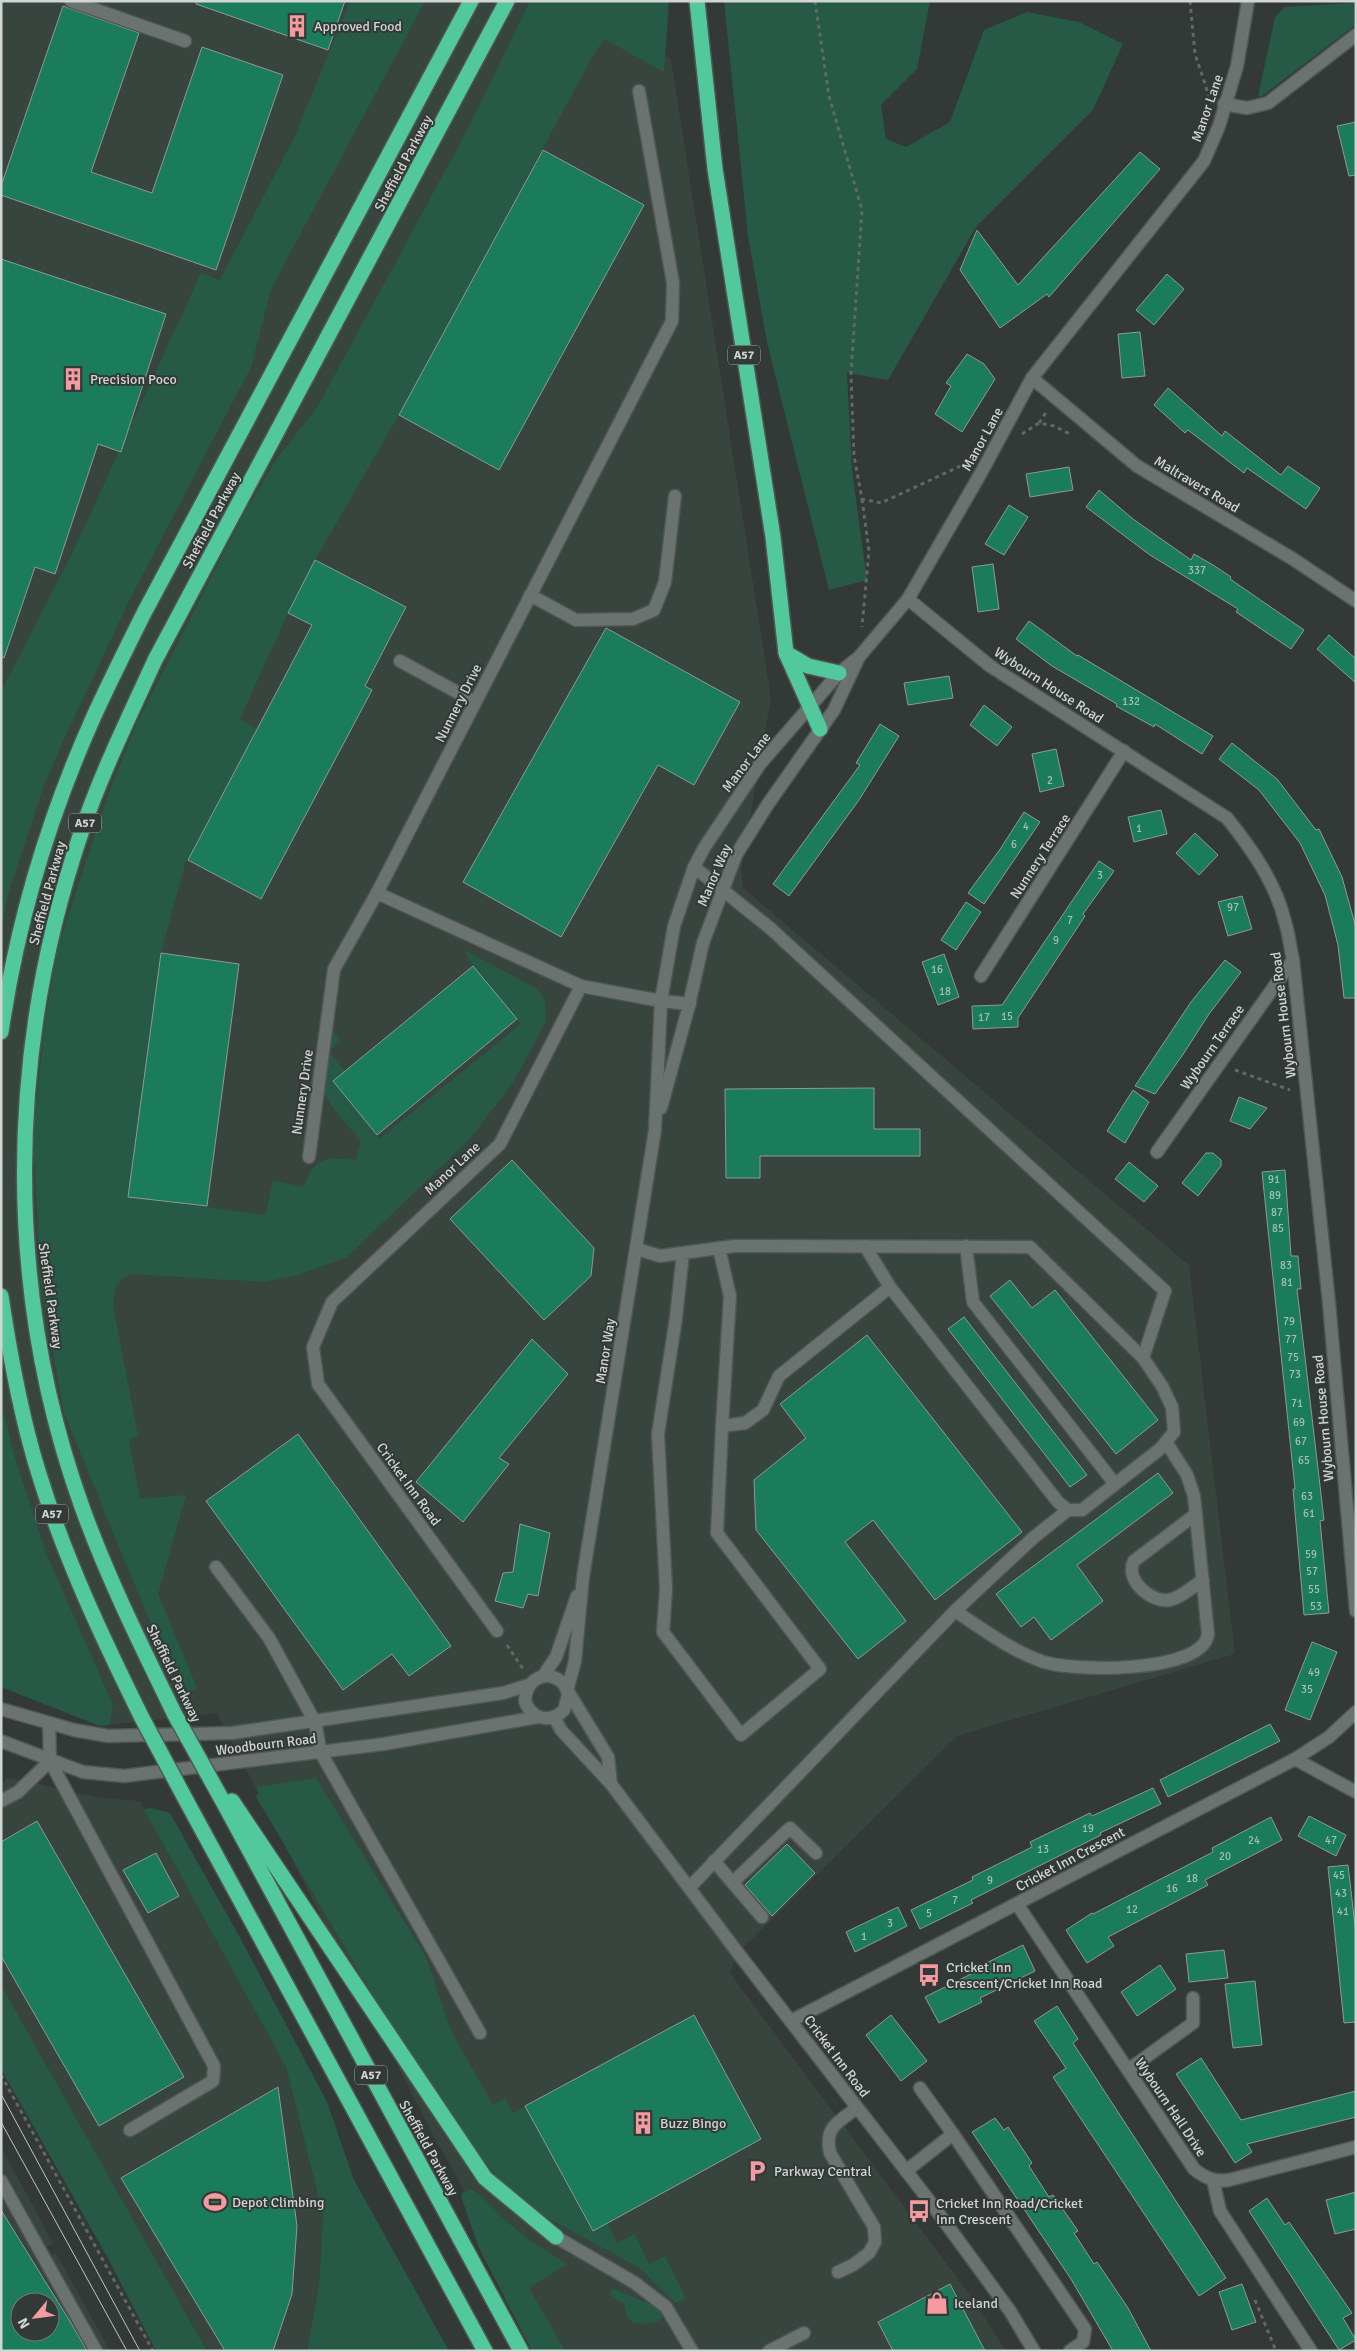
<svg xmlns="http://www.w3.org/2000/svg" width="1357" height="2352" font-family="Signika,sans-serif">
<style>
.built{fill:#37453e;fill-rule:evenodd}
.green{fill:#265a46}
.building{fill:#1b7c5c;stroke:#909994;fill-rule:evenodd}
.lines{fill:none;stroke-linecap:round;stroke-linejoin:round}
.minor-casing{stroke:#515654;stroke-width:15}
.highway-casing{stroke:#515654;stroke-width:18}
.path{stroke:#626866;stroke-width:3;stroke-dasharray:4 4;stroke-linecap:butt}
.minor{stroke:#6b7370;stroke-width:12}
.highway{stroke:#52c99d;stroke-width:15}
.tram{stroke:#c1c5c3;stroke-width:1}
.highway-bridge-casing{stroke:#515654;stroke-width:18;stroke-linecap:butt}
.highway-bridge{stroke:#52c99d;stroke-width:15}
.labels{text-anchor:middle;stroke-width:4;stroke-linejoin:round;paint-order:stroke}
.number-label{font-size:11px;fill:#a4bfb5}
.shield{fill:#323936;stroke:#a1a6a4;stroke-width:1}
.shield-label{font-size:12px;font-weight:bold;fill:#d1d5d3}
.poi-label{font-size:14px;fill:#d1d5d3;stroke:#323936;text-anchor:start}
.street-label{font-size:14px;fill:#d1d5d3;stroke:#323936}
</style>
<rect width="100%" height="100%" fill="#323936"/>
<!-- built -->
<g class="built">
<path d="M1,1h578l92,58 100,639 -30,171 2,19 446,377 46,389 -278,82 -219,217 -8,20 245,329 31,49h-451l-121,-214 -217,-424 -117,13 -99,-39z"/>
<path d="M6,1777l95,21 39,3 146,266 37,149 -4,68 -12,67h-100l-206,-365v-205l3,1z"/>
<path d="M1,2147l52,96 -6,4 5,8 4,-2 54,98h-109zM20,2302h30v30h-30z"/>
</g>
<!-- green -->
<g class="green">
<path d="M350,1h75l-154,288 -20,78 -122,234 -70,149 -16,38 -35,106 -7,35v-238l69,-133 131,-285 19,7 75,-144z"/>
<path d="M530,1h139l-5,71 -60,-33 -13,20 -192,356 -84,145 -27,53 -48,106 17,10 -72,135 -24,89 -33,244 138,18 7,-35 31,7c11,-32 22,-30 52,-27l5,-19c-10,-13 -33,-35 -37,-50 -3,-11 6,-47 9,-59l7,8 -11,12 16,19 -12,10 46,58 142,-115 -48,-58 -9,-16 72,38 9,11 1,22 -32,60 -45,59 -122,117 -49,18 -33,7 -135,-8 -14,11 -3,20 25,131 -9,4 11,59 46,-4 -28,99 39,94 -9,4 -26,-54 -14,-21 -84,-204 -23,-128 -8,-151 12,-112 13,-75 50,-152 28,-70 107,-210 33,-55 42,-54 147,-272z"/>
<path d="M724,1h206l-13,68 -36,36 5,34 20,8 44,-25 34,-92 43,-18 52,10 44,22 -30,66 -117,117 -88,153 -41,-7 5,97 15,110 -38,10 -62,-248 -19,-106z"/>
<path d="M1354,3v23l-92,70h-4l17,-79 10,-10z"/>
<path d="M1,1402l14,56 31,95 67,152 -4,20 -9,1 -99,-39z"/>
<path d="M316,1778l110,179 25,74 42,74 12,-7 8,15 12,-7 67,125 15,-8 10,20 18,-9 14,30 16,-8 21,42 -10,5 -38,-36 -107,-58 -34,-33 -20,-23 -67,-95 -155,-263 5,-1 -4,-7z"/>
<path d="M151,1808l19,5 74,132 83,157 27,78 95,171h-142l12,-67 4,-68 -37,-149 -142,-258z"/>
<path d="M1,1985l206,366h-51l-47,-91 -108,-191z"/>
<path d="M470,2189c16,8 25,23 38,34 19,16 39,28 59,41l-38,24 36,63h-33l-54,-105 -17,-50 1,-3z"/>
<path d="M612,2288l50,21 3,3c-2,13 -19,11 -30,12l-8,-7 -3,-13 -14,-9z"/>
</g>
<!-- building -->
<g class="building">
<path d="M196,1h149l-17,49 -132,-46z"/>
<path d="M63,6l76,27 -48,139 61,21 50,-146 81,28 -67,195 -215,-75v-9z"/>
<path d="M1356,122v53l-7,1 -12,-50z"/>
<path d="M543,150l101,55 -145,265 -100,-55z"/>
<path d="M1140,152l20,17 -111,128 -2,-3 -47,34 -40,-58 17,-40 41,55z"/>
<path d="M1,259l165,55 -45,138 -23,-8 -43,130 -20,-7 -31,91 -3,-1z"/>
<path d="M1167,274l17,15 -30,36 -18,-15z"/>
<path d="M1140,332l5,44 -23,2 -4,-44z"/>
<path d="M967,354l17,10 11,15 -33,53 -27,-18 16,-28 -5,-3z"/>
<path d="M1168,388l54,48 3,-5 56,44 7,-9 32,22 -14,21 -59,-41 -3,5 -56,-43 -3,3 -31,-28z"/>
<path d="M1069,467l4,23 -43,7 -4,-23z"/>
<path d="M1099,490l34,29 58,41 3,-6 19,11 18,12 -1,2 74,51 -13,19 -55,-37 2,-3 -88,-54 -64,-48z"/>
<path d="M1009,505l19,12 -24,38 -19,-11z"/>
<path d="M315,560l91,47 -41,79 7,4 -111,209 -73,-39 124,-235 -24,-12z"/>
<path d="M993,564l6,45 -21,3 -6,-45z"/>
<path d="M1029,621l48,35 1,-1 135,81 -11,18 -47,-30 -1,3 -38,-21 1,-2 -65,-38 -36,-27z"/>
<path d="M606,628l134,74 -46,83 -36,-20 -97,172 -98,-55z"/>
<path d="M1329,635l27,24v24l-39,-34z"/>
<path d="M949,676l4,22 -45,7 -4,-22z"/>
<path d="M984,705l28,22 -15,19 -27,-21z"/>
<path d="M880,724l19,12 -40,64 -70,96 -16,-12 87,-119 -4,-2z"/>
<path d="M1232,743l45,36 39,51 3,-1 10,21 13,27 14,51v70h-12l-6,-53 -13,-50 -25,-52 -41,-53 -40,-31z"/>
<path d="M1056,749l8,37 -24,6 -8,-38z"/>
<path d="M1161,810l6,24 -33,8 -6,-25z"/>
<path d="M1024,812l16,10 -56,82 -16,-11 33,-45z"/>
<path d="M1195,833l23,22 -19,20 -23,-22z"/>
<path d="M1099,861l15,10 -31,43 2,2 -67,102v9l-45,2 -1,-23 30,-1z"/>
<path d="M1242,896l10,33 -24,7 -10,-34z"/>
<path d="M966,902l15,10 -25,38 -15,-10z"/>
<path d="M161,953l78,11 -32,242 -79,-9z"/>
<path d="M944,954l15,43 -21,8 -16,-43z"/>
<path d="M1225,960l16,12 -32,42 -25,39 -29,41 -20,-8 56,-84z"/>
<path d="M473,966l44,53 -140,116 -44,-54z"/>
<path d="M874,1088v41h46v27h-160v22h-34l-1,-89z"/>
<path d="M1133,1090l16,12 -24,41 -18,-12z"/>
<path d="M1239,1097l28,11 -17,21 -20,-8z"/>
<path d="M1206,1153h7l8,7v6l-23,30 -16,-13z"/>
<path d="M512,1160l82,88 -3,28 -47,44 -94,-101z"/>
<path d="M1129,1162l29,24 -14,16 -29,-23z"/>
<path d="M1285,1170l6,86h7l3,33h-4l27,231 -4,1 9,92 -25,2 -11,-126h2l-33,-317z"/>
<path d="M1010,1280l22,28 23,-18 103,130 -42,34 -126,-158z"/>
<path d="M964,1317l123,158 -17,12 -122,-158z"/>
<path d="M867,1335l155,197 -87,68 -62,-80 -28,22 61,79 -48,38 -102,-129 -2,-50 52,-42 -26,-34z"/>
<path d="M532,1339l36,35 -69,84 10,6 -46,58 -47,-40z"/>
<path d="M298,1434l153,212 -42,30 -17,-22 -49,36 -137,-189z"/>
<path d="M1158,1473l15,20 -96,72 26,36 -52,39 -17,-23 -13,10 -25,-33z"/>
<path d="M520,1524l30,9 -12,63 -10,-2 -5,14 -28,-7 8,-28 10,-1z"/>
<path d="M1312,1642l25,10 -27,68 -25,-10z"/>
<path d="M1270,1724l10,17 -112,56 -8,-17z"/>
<path d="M1153,1788l8,16 -61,29 1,2 -130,65 2,3 -53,26 -9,-19 62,-30 -1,-3 60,-30 -2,-5 60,-29 2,3z"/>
<path d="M1309,1816l37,19 -10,21 -38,-20z"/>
<path d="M1271,1817l11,23 -77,40 3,5 -100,52 6,9 -27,17 -21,-33 26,-17 1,1 120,-62 -1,-4z"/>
<path d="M37,1821l147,256 -85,49 -98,-170v-114z"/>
<path d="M787,1844l28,29 -43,43 -27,-31z"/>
<path d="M156,1853l23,43 -31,17 -25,-43z"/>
<path d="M1348,1865l8,69v88l-12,1 -16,-156z"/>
<path d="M898,1907l9,19 -52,26 -9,-20z"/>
<path d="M1023,1945l12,26 -55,27 2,4 -43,21 -14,-26 48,-24 -1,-3z"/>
<path d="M1224,1950l4,28 -39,4 -3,-28z"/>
<path d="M1160,1965l16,24 -39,27 -16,-24z"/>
<path d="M1255,1981l7,64 -29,3 -8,-64z"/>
<path d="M1057,2006l21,33 -5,4 153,235 -27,18 -146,-219 13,-9 -32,-47z"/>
<path d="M694,2015l67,124 -168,92 -68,-125z"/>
<path d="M891,2015l36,46 -26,20 -35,-46z"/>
<path d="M1201,2058l40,62 115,-29v26l-109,27 5,8 -17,11 -59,-89z"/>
<path d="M278,2087l19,139 -5,68 -19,57h-48l-104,-173z"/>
<path d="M995,2118l9,12 4,-3 24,36 -3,3 20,31 4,-2 25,36 -4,2 20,31 3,-2 31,46 23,43h-38l-42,-72 -99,-147z"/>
<path d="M1356,2192v37l-21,5 -9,-34z"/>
<path d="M1267,2198l18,27 4,-3 63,91 -9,5 13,22 -17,10 -90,-139z"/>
<path d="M1,2210l70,113 16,28h-86zM20,2302h30v30h-30z"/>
<path d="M950,2284l35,67h-92l-15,-29z"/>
<path d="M1242,2284l14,38 -24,8 -13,-38z"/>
</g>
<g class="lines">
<defs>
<g id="minor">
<path d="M71,1l114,40"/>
<path d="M1224,104l23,4 21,-5 88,-68"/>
<path d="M1032,378l105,88 156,93 63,42"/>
<path d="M530,595l46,25 57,-1 21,-9 11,-28 10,-86"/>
<path d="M908,599l82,67 237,152c24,30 49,65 58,104 4,12 5,25 8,38l36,343 27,308"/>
<path d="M400,661l75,41"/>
<path d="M694,867l76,61 395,363 -22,67"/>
<path d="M377,893l204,93 80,15 29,3"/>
<path d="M981,976l143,-225"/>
<path d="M661,1108l27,-99 15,-66 33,-88 32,-51 66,-94 24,-51"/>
<path d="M1157,1152l136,-192"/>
<path d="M309,1157l25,-188 43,-76 295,-572 1,-38 -34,-192"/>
<path d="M865,1246l25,41"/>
<path d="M966,1246l7,56 142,182"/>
<path d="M719,1248l11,48 -8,130"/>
<path d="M637,1249l23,7 74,-10 296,1 113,111 19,28 10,21 2,25 -14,17 -78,61h-14l-10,-8 -168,-215 -111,89 -16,34 -18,13 -23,3 -5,107 103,136 -79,66 -78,-103 3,-43 -8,-155 18,-116 7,-65"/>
<path d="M1068,1510l-35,28 -78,73c28,18 55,39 86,50 29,11 162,13 167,-27l-14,-138 -7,-21 -21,-33"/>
<path d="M1196,1514l-62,47c-10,18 17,42 35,39 12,-2 24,-14 34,-20"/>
<path d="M216,1567l53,71 46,84 6,31 159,280"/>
<path d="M497,1631l-179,-247 -5,-37 19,-45 168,-158 81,-158"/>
<path d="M543,1676l13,-19 21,-61"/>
<path d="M567,1691l8,-30 8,-84 72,-447 6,-129 13,-75 20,-59 10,-19 56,-84 79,-91 20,-16 49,-58 73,-126 51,-95 172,-217 15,-35 18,-60 11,-65"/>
<path d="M568,1695l-4,15c-14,14 -33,9 -39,-9 1,-22 21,-33 38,-18l45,74 3,27"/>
<path d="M1,1709l73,21 34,6 124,-3 271,-40 26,-8"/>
<path d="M554,1717l7,13 50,54 127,169 193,250 79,108 24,40"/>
<path d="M49,1723l1,38 164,305 -1,15 -83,49"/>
<path d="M1,1741l82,31 41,4 260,-32 154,-27"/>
<path d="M1295,1759l61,33"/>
<path d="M1,1801l17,-9 32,-31"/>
<path d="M714,1861l48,56"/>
<path d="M733,1882l57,-54 26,25"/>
<path d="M689,1888l266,-277"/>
<path d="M1017,1904l177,265c11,9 21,13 35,11l127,-33"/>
<path d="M791,2021l504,-262 34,-22 27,-25"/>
<path d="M1128,2070l65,-47v-25"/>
<path d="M920,2088l33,46"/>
<path d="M906,2171l47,-37 132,195 -2,13 -13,9"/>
<path d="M1213,2180l7,31 91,140"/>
<path d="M1,2181l95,170"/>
<path d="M556,2237l79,46 31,24 26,44"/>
<path d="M838,2272l15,-7 16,-12 6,-11 -1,-15 -44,-74c-6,-26 8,-31 27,-45"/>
<path d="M769,2351l35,-18"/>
</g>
<g id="highway">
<path d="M697,1l18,168 58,368 13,116 22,13 31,7"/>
<path d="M786,653l34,76"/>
<path d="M1,1032c16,-109 48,-216 93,-316 16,-35 33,-69 50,-103l327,-612"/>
<path d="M1,1296c9,60 20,121 38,178 26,85 64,165 103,244"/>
<path d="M175,1715c-33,-68 -67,-136 -93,-208 -78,-217 -75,-456 -1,-674 20,-59 48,-116 74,-173l352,-659"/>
<path d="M221,1798l300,553"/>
<path d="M232,1801l253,377 71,59"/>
<path d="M187,1802l298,549"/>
</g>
</defs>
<!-- minor casing -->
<use href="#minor" class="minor-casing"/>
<!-- highway casing -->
<use href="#highway" class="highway-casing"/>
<!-- path -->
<g class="path">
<path d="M815,1l14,95 33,114 -11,164 3,82 8,43 19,4 86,-40"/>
<path d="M1190,1l5,53 14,42"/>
<path d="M1039,423l8,-12"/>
<path d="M1022,434l17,-11 15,3 16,8"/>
<path d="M862,499l7,52 -7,76"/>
<path d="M1235,1070l55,20"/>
<path d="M507,1645l16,24"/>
<path d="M1,2075l152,276"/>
<path d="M1255,2300l21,51"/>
</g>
<!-- minor -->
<use href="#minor" class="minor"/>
<!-- highway -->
<use href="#highway" class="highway"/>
<!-- tram -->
<g class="tram">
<path d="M1,2094l139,257"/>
<path d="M1,2122l126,229"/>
</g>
<defs>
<g id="highway-bridge">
<path d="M175,1715l46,83"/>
<path d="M142,1718l45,84"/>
</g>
</defs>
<!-- highway-bridge casing -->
<use href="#highway-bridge" class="highway-bridge-casing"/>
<!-- highway-bridge -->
<use href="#highway-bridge" class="highway-bridge"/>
</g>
<!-- icons -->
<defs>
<symbol id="building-bare" viewBox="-9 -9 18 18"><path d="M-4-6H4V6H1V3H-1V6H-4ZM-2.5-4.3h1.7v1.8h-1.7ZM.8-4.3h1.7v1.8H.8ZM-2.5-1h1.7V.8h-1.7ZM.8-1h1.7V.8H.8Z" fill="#f49aa1" stroke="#323936" stroke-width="2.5" paint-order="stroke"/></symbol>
<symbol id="bus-bare" viewBox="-9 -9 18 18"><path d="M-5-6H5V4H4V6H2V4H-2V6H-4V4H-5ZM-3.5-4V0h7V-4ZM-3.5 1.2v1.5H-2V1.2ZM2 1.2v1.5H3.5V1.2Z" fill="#f49aa1" stroke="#323936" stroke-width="2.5" paint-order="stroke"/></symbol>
<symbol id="parking-bare" viewBox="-9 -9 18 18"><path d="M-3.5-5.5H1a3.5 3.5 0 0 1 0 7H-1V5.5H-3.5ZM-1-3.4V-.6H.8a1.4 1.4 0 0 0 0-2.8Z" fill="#f49aa1" stroke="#323936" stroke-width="2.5" paint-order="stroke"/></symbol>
<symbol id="stadium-bare" viewBox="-9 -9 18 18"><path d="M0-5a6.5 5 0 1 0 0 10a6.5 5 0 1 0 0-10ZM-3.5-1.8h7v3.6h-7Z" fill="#f49aa1" stroke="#323936" stroke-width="2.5" paint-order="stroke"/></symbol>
<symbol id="shop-bare" viewBox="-9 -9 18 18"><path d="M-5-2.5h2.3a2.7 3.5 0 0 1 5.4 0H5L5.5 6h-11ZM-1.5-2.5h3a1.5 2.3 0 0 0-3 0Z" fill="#f49aa1" stroke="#323936" stroke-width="2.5" paint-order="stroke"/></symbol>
</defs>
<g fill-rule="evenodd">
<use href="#building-bare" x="281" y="10" width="32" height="32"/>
<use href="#building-bare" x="57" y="363" width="32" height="32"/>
<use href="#bus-bare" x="913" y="1959" width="32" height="32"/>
<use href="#building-bare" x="627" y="2107" width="32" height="32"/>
<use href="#parking-bare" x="741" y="2155" width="32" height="32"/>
<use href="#stadium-bare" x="199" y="2186" width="32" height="32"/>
<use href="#bus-bare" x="903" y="2195" width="32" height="32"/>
<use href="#shop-bare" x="921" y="2287" width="32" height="32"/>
</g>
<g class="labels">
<!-- number labels -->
<g class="number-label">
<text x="1197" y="574">337</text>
<text x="1131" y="705">132</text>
<text x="1050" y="784">2</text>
<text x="1026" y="830">4</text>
<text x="1139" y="832">1</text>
<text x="1014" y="848">6</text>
<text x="1100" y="879">3</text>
<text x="1233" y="911">97</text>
<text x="1070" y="924">7</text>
<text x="1056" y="944">9</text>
<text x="937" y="973">16</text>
<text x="945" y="995">18</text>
<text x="1007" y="1020">15</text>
<text x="984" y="1021">17</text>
<text x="1274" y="1183">91</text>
<text x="1275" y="1199">89</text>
<text x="1277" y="1216">87</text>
<text x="1278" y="1232">85</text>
<text x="1286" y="1269">83</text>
<text x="1287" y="1286">81</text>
<text x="1289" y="1325">79</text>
<text x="1291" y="1343">77</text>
<text x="1293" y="1361">75</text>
<text x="1295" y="1378">73</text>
<text x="1297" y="1407">71</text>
<text x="1299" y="1426">69</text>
<text x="1301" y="1445">67</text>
<text x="1304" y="1464">65</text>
<text x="1307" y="1500">63</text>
<text x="1309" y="1517">61</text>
<text x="1311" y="1558">59</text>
<text x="1312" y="1575">57</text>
<text x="1314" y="1593">55</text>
<text x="1316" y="1610">53</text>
<text x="1314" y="1676">49</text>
<text x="1307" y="1693">35</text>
<text x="1088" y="1832">19</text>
<text x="1254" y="1844">24</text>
<text x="1331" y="1844">47</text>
<text x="1043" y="1853">13</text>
<text x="1225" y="1860">20</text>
<text x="1339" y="1879">45</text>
<text x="1192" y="1882">18</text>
<text x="990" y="1884">9</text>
<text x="1172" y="1892">16</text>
<text x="1341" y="1897">43</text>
<text x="955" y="1904">7</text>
<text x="1132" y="1913">12</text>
<text x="1343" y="1915">41</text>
<text x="929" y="1917">5</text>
<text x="890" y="1927">3</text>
<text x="864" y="1940">1</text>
</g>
<!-- shield labels -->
<g class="shield">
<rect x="728" y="345.5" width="32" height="19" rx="4"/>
<rect x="69" y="813.5" width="32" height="19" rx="4"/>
<rect x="36" y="1504.5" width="32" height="19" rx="4"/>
<rect x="355" y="2065.5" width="32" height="19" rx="4"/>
</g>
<g class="shield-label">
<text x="744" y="359">A57</text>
<text x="85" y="827">A57</text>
<text x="52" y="1518">A57</text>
<text x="371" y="2079">A57</text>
</g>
<!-- poi labels -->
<g class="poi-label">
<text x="314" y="31">Approved Food</text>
<text x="90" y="384">Precision Poco</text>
<text x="946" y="1972">Cricket Inn<tspan x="946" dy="16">Crescent/Cricket Inn Road</tspan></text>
<text x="660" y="2128">Buzz Bingo</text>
<text x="774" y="2176">Parkway Central</text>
<text x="232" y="2207">Depot Climbing</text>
<text x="936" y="2208">Cricket Inn Road/Cricket<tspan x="936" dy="16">Inn Crescent</tspan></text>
<text x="954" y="2308">Iceland</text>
</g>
<!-- street labels -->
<g class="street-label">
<text transform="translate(1207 108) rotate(-71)" y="5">Manor Lane</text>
<text transform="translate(403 163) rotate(-62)" y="5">Sheffield Parkway</text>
<text transform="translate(982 439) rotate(-61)" y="5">Manor Lane</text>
<text transform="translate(1197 484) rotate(31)" y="5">Maltravers Road</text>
<text transform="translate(211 520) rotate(-62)" y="5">Sheffield Parkway</text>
<text transform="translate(1049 685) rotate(33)" y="5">Wybourn House Road</text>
<text transform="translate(458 703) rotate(-63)" y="5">Nunnery Drive</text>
<text transform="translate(746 762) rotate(-53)" y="5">Manor Lane</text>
<text transform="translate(1040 856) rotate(-57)" y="5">Nunnery Terrace</text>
<text transform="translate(714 875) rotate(-67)" y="5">Manor Way</text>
<text transform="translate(47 893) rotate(-75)" y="5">Sheffield Parkway</text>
<text transform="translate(1283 1015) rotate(-97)" y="5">Wybourn House Road</text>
<text transform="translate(1212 1047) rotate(-55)" y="5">Wybourn Terrace</text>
<text transform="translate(302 1092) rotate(-82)" y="5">Nunnery Drive</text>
<text transform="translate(452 1168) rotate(-43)" y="5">Manor Lane</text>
<text transform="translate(51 1296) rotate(82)" y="5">Sheffield Parkway</text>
<text transform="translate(605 1351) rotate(-81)" y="5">Manor Way</text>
<text transform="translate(1323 1418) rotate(-95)" y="5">Wybourn House Road</text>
<text transform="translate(409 1484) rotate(54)" y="5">Cricket Inn Road</text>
<text transform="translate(174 1673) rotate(64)" y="5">Sheffield Parkway</text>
<text transform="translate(266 1744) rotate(-7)" y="5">Woodbourn Road</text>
<text transform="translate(1070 1859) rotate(-28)" y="5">Cricket Inn Crescent</text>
<text transform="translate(837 2056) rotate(53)" y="5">Cricket Inn Road</text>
<text transform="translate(1171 2107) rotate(56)" y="5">Wybourn Hall Drive</text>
<text transform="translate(429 2148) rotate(61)" y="5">Sheffield Parkway</text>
</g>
</g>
<!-- border -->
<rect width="1357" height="2352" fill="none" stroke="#d1d5d3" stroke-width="5"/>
<!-- north arrow -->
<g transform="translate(35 2317) rotate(241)"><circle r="24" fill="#323936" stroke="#727775"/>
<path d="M0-4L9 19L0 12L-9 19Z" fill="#f49aa1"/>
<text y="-8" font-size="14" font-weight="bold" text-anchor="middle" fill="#d1d5d3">N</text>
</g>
</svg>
